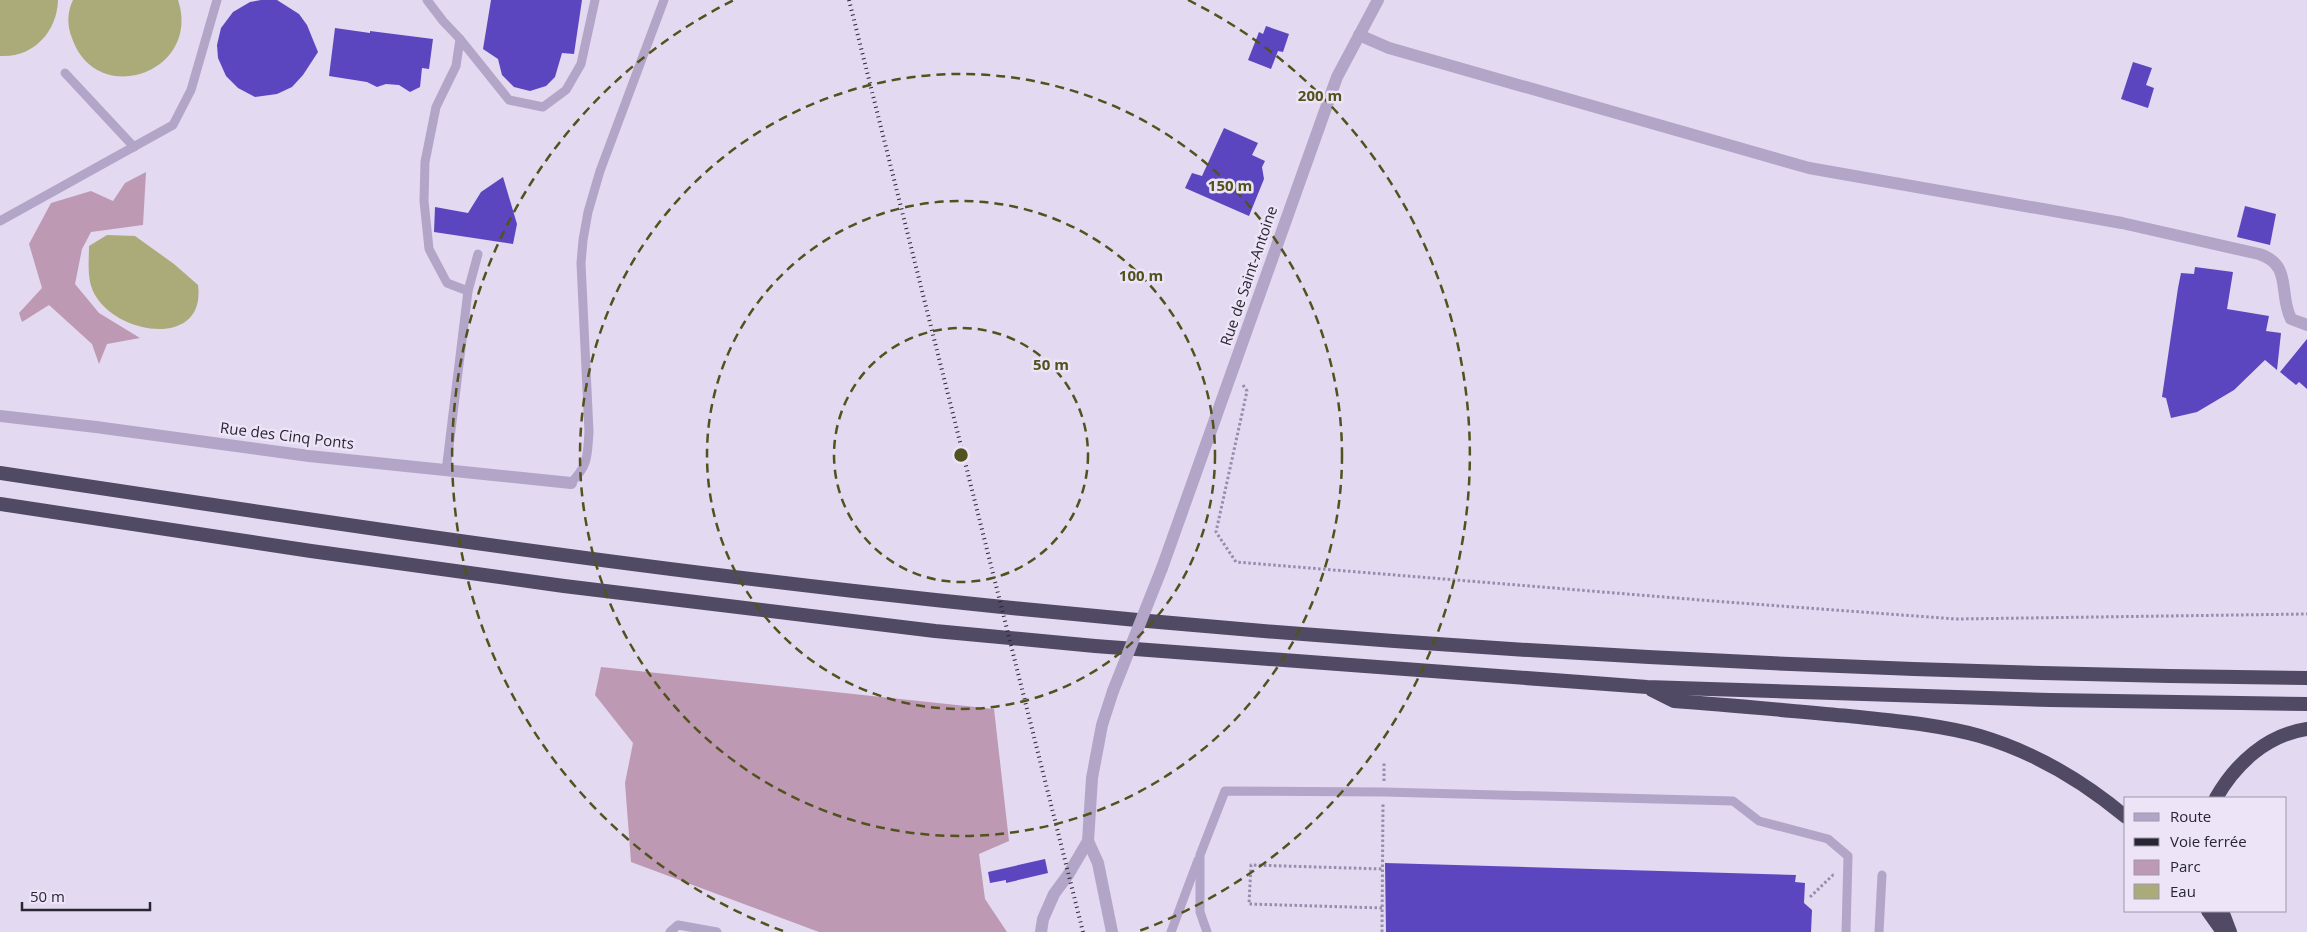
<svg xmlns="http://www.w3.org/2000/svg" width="2307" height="932" font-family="'Open Sans',sans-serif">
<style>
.green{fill:#be99b4}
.water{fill:#abaa79}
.building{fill:#5b46c0}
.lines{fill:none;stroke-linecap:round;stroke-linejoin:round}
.path{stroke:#978cae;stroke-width:3;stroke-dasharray:2.5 2.5;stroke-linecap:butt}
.service{stroke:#b2a5c7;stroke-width:9}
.minor{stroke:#b2a5c7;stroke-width:12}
.tertiary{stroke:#b2a5c7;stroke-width:12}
.trunk{stroke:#514a64;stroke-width:14}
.rail{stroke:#292633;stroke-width:4;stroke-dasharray:1 4;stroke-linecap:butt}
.tertiary-bridge{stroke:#b2a5c7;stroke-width:12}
.ring{fill:none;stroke:#52521e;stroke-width:2.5;stroke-dasharray:9 6}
.labels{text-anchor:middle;stroke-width:5;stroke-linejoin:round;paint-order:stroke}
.street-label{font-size:15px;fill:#292633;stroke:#ede4f8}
.centre{fill:#52521e;stroke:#ede4f8;stroke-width:2.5}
.ring-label{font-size:15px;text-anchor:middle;font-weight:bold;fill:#52521e;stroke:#ede4f8;stroke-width:5;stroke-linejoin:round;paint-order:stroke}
</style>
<rect width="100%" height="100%" fill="#e3d9f0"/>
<!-- green -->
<g class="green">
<path d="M146,172l-3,53 -52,7 -9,17 -7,35 24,29 41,25 -33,6 -8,20 -7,-20 -43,-39 -27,17 -3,-9 23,-25 -13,-44 22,-41 40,-12 22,10 12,-18z"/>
<path d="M601,667l393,42 15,132 -30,13 6,45 22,33h-188l-188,-70 -6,-79 8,-40 -38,-48z"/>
</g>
<!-- water -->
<g class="water">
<path d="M0,0h58c-1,32 -25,58 -58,56z"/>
<path d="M73,0h105c24,73 -82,109 -106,38 -5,-12 -5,-26 1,-38z"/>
<path d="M107,235l28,1 39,28 24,21c8,62 -76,51 -101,13 -11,-15 -8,-35 -8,-52z"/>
</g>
<!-- building -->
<g class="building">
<path d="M261,0h16l22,14 8,11 11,27 -15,23 -11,12 -15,7 -22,3 -17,-9 -12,-12 -8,-18 -1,-13 4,-17 12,-16 17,-10z"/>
<path d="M491,0h91l-8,54 -12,-1 -7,24 -9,9 -16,5 -16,-4 -12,-12 -4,-16 -15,-10z"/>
<path d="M1266,26l23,8 -6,18 -5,-1 -7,18 -23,-9 11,-28 4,2z"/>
<path d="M335,28l35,5v-2l63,8 -4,30 -7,-1 -2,19 -10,5 -11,-7 -13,-1 -9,3 -10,-5 -38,-6z"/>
<path d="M2133,62l19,6 -6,17 8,3 -6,20 -27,-9z"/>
<path d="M1224,128l34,15 -6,12 13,6 -3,6 2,12 -15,37 -64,-28 7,-15 10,3z"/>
<path d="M503,177l14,47 -4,20 -79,-12 1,-25 33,6 13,-21z"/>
<path d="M2245,206l31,8 -6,31 -33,-8z"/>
<path d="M2195,267l38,5 -6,37 42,7 -3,15 15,2 -4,37 -12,-10 -31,30 -37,22 -26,6 -5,-20 -4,-1 16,-109 3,-15 13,1z"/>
<path d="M2307,339v50l-8,-7 -3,3 -16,-13z"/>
<path d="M1045,859l3,14 -42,10v-3l-16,3 -2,-11z"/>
<path d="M1385,863l411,12 -1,7 10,1 -1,20 8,7 -1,22h-425z"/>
</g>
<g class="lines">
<!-- path -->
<g class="path">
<path d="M1243,385l4,6 -31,141 20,30 477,39 243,18 351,-5"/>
<path d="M1384,781v-19"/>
<path d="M1810,897l23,-22h3"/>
<path d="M1382,908l-133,-4 2,-39 132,4"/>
<path d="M1382,932l1,-129"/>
</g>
<!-- service -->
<g class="service">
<path d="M427,0l16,21 17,18 -4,27 -20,41 -11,55 -1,39 5,48 18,34 21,8 10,-37"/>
<path d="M460,39l49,61 34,7 23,-17 15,-26 14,-64"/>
<path d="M65,73l69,74"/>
<path d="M0,221l173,-96 18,-35 26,-90"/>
<path d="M446,471l22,-180"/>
<path d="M571,483c18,-19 16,-26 18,-51l-8,-169 2,-23 5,-28 12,-41 64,-171"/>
<path d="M670,932l8,-7 39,7"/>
<path d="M1171,932l27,-72"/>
<path d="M1207,932l-7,-20v-57l25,-64 159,1 349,9 26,20 69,18 20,17 -2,76"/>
<path d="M1879,932l3,-57"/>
</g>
<!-- minor -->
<g class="minor">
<path d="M1359,35l30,13 420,120 313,55 137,31c34,11 19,39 32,65l16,6"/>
<path d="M0,416l96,11 213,29 262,27"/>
</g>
<!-- tertiary -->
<g class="tertiary">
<path d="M1162,568l175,-491 41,-77"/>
<path d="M1088,841l10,22 14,69"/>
<path d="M1041,932l2,-13 11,-25 14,-19 20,-34 4,-63 10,-53 11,-34"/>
</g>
<!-- trunk -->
<g class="trunk">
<path d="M0,473c284,43 568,86 854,118 483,55 967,82 1453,87"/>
<path d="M0,504l311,47 253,35 371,45 160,15 552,41 403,13 257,4"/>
<path d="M1652,690l22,11c58,4 117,10 175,15 44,5 88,8 131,20 54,16 103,45 146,81"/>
<path d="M2216,798c20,-35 51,-63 91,-69"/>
<path d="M2208,911l15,21"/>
<path d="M2222,911l8,21"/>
</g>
<!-- rail -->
<path class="rail" d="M849,0l234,932"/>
<!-- tertiary-bridge -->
<path class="tertiary-bridge" d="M1113,691l49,-123"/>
</g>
<!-- distance rings -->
<g class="ring">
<circle cx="961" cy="455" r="127"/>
<circle cx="961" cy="455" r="254"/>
<circle cx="961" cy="455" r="381"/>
<path d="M783 931A508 508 0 0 1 734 0M1188 0A508 508 0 0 1 1139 931"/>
</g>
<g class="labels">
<!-- street labels -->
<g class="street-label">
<text transform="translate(1249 276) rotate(-71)" y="5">Rue de Saint-Antoine</text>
<text transform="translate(287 436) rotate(7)" y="5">Rue des Cinq Ponts</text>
</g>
</g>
<circle cx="961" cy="455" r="8" class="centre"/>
<g class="ring-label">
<text x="1320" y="101">200 m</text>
<text x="1230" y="191">150 m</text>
<text x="1141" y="281">100 m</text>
<text x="1051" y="370">50 m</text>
</g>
<!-- legend -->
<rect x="2124" y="797" width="162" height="115" fill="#ede4f8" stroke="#9f98a9"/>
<rect x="2134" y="813" width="25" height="8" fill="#b2a5c7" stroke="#9f98a9"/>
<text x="2170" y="822" font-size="15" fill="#292633">Route</text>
<rect x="2134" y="838" width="25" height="8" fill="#292633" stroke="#9f98a9"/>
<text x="2170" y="847" font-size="15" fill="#292633">Voie ferrée</text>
<rect x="2134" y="860" width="25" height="15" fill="#be99b4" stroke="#9f98a9"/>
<text x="2170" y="872" font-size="15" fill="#292633">Parc</text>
<rect x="2134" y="884" width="25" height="15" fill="#abaa79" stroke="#9f98a9"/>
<text x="2170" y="897" font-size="15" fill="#292633">Eau</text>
<!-- scale -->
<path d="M22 902v8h128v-8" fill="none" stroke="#292633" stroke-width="2.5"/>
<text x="30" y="902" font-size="15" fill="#292633" stroke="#ede4f8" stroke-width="4" paint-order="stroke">50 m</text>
</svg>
